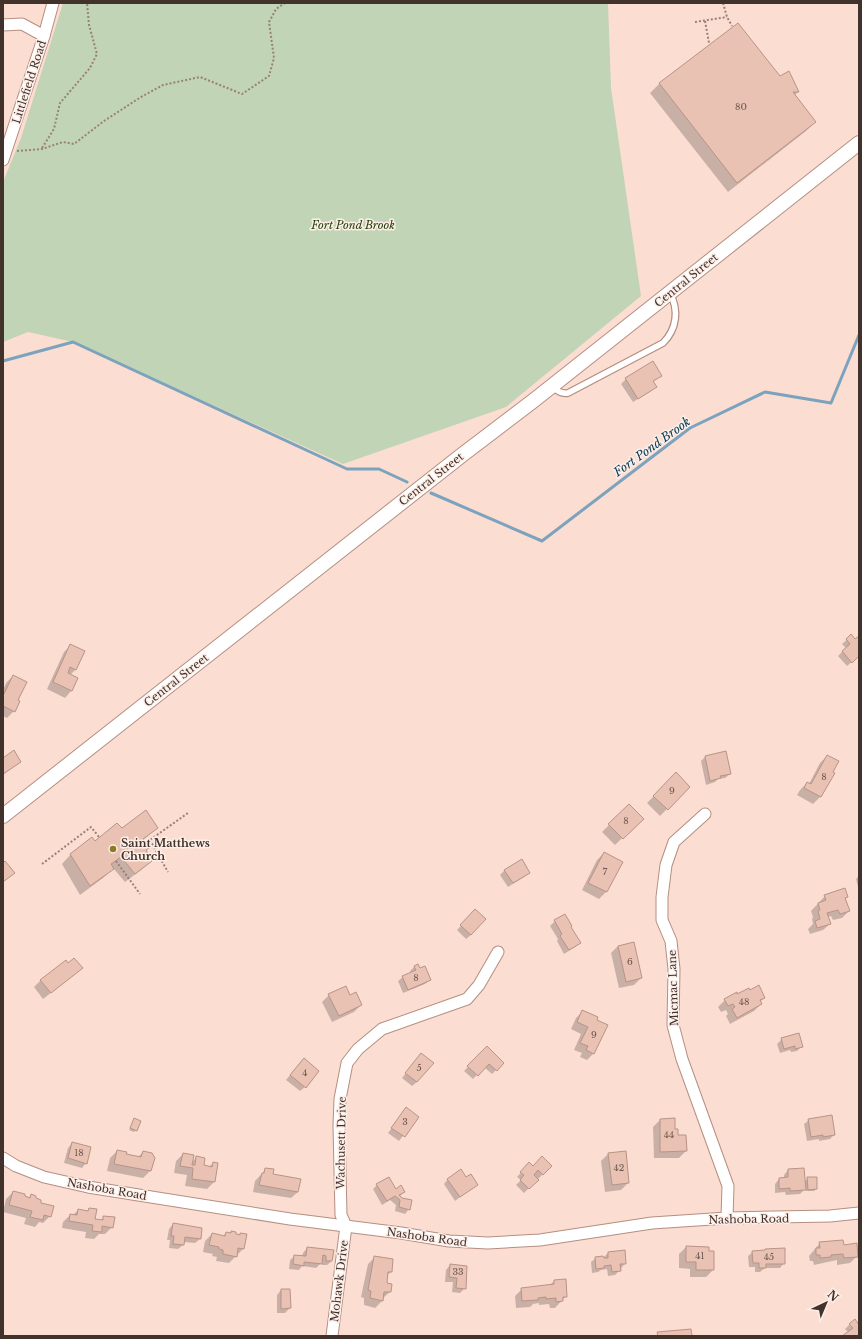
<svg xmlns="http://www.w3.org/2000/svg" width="862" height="1339" font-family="'Libre Baskerville',serif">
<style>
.park{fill:#c1d4b6}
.shadow{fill:#0003}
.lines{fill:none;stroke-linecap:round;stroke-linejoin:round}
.stream{stroke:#7ca3bd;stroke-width:3}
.building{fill:#e9c2b4;stroke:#b89386}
.service-casing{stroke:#b48f82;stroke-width:8}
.minor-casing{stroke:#b48f82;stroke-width:13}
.tertiary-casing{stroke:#b48f82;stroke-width:16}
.path{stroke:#988178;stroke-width:2;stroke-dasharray:2 2;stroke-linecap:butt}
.service{stroke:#fff;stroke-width:5.5}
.minor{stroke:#fff;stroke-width:11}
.tertiary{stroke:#fff;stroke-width:14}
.poi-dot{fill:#887b21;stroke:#feeee8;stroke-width:1.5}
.labels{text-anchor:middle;stroke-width:3;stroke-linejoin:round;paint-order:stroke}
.number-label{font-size:9px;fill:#6b564e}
.street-label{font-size:11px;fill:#41322c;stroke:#feeee8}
.park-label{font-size:11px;font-style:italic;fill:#223f07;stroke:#feeee8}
.poi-label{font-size:11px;font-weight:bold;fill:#41322c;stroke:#feeee8;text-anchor:start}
.water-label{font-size:12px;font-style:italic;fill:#063c57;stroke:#feeee8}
</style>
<rect width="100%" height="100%" fill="#fcddd1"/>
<!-- park -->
<path class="park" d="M63,3h545l3,85 30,208 -135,111 -163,57 -270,-122 -45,-10 -25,10v-160l18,-44z"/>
<!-- shadow -->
<g class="shadow">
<path d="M738,24l42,53 18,15 -4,4 21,26 -9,9 -78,61 -78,-99 9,-9z"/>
<path d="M661,376l-8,6 2,5 -4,4 -18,11 -12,-18 5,-5z"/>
<path d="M851,636l4,5 4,-4v19l-12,10 -9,-10 8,-8 -4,-4z"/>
<path d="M71,645l5,24 -6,6 1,16 -6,7 -18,-9 17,-37z"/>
<path d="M13,676l4,25 -3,10 -7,7 -4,-2v-26l3,-7z"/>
<path d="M827,756l5,16 2,1 -14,24 -7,7 -16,-9 3,-5 7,-7 2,1 11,-21z"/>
<path d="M705,757l25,17 -5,4 -7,1 -3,3 -9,3 -5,-24z"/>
<path d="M3,759l17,3 -17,13z"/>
<path d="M676,774l13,13 -29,29 -13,-13z"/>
<path d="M629,805l13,14 -27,26 -13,-13z"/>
<path d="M157,828l-14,12 7,7 -5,4 6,10 -10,9 -16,12 -12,-14 -10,10 -23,17 -18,-31 9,-10 23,-12 28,-12z"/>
<path d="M604,853l17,9 -15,30 -7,7 -17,-9 15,-30z"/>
<path d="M505,870l24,2 -5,5 -16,10 -8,-12z"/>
<path d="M859,876v15l-3,-12z"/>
<path d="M825,896l21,1 -1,2 4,12 -7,7 -9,2 -2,-4 -3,1 2,7 -7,6 -13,4 -2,-5 5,-5 -1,-5 1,-2 -2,-6z"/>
<path d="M475,911l-4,24 -5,4 -9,-9z"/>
<path d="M555,921l25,22 -5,4 -11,7 -7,-13 1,-2 -8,-13z"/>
<path d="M634,943l7,35 -7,7 -15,3 -8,-35 7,-7z"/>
<path d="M68,964l13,4 -7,7 -31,24 -9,-12 7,-7z"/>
<path d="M415,966l15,14 -5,4 -22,9 -5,-12 5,-4 8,-4 -1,-2z"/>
<path d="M750,991l14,7 -4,4 1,2 -7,7 -24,13 -4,-8 2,-2 -2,-4 -5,2 -3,-5 7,-7z"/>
<path d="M329,995l32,10 -7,7 -22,10 -10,-20z"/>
<path d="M583,1011l14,7 -3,35 -7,7 -7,-3 2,-4 -8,-3 7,-16 -10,-5 5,-11z"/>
<path d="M782,1039l20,7 -5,5 -6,1 -1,-2 -10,3 -3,-9z"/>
<path d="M487,1047l16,16 -11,11 -8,-7 -11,12 -9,-8z"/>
<path d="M417,1059v23l-5,4 -10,-8z"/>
<path d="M299,1064l6,23 -5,4 -14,-11z"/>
<path d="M406,1109l12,8 -19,24 -11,-8z"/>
<path d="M134,1120l2,10 -2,2 -5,-2z"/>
<path d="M660,1120l14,11 12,20 -7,7h-25l-1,-31z"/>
<path d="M809,1120l25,15 -4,4 -11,2v-2l-12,2 -3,-17z"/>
<path d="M72,1143l14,20 -4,5 -18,-5 4,-15z"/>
<path d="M117,1151l8,4 13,2 5,-5 11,6 -4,13 -7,7 -36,-7 3,-13z"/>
<path d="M183,1154l9,8 4,-4 7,8 6,1 4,-4 4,1 -3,18 -7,7 -22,-3 2,-11 -13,-2 2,-12z"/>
<path d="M608,1154l20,29 -7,7 -16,2 -4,-31z"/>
<path d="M529,1164l4,3 18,-1 -27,27 -8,-8 5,-5 -4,-3z"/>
<path d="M266,1169l6,6 26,17 -7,6 -38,-6 2,-11z"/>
<path d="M788,1170l16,12 4,-4 8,11 -2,2h-8v-3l-6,6 -14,1 -1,-3 -10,1v-9l4,-5h5v-4z"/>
<path d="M448,1179h18l11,5 -22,17 -11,-17z"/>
<path d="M377,1185l27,7 -5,5 10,12 -4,5 -10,-3 1,-6 -6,-5 -8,5 -9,-16z"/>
<path d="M13,1192l16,6 2,-3 19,21 -7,7 -4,-1 -4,5 -11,-3 2,-6 -23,-6 3,-13z"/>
<path d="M89,1209l5,11 6,1 4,-4 8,10 -7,7h-6l-5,5 -9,-1 1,-6 -24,-4 1,-6 7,-7h3l5,-5 9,1z"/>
<path d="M173,1224l28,4 -1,11 -5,4 -12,-1v3l-5,4 -9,-1 1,-8h-3l2,-11z"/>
<path d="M232,1232l3,3 4,1 2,-2 2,15 -14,14 -13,-2 1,-4 -5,-1 1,-2 -10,-2 2,-11 7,-7 11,2 3,-3 4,1z"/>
<path d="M820,1243l23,3 14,10 -7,7 -13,2v-5l-23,5 -1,-4h-3l-1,-5z"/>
<path d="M686,1247l27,5v18l-7,7h-16v-8l-11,-1v-14z"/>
<path d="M307,1248l26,3 -1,10 -5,4h-5v-3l-6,6 -14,-2 -3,4 -10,-1 1,-9 5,-4 7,1 1,-4z"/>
<path d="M765,1249l19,14 -4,5h-15l-5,4h-5v-5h-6l-1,-11 5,-4 11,-1z"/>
<path d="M608,1253l17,10 -5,7 -5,5 -7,1 -1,-7 -6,1 -3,2 -6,1 -1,-11 5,-4h7z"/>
<path d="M375,1257l16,15 -5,4v8l4,8 -8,7v2l-7,7 -11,-3v-7l-3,-1 7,-33z"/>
<path d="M450,1265l15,23 -5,5 -8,-1 1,-10h-8l1,-12z"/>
<path d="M565,1280l1,16 -11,12h-5l-1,-4 -10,1v-2l-6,1 -3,3 -14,1 -1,-12 7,-7 28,-4 4,-4z"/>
<path d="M281,1290l9,18 -5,5h-8v-18z"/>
<path d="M850,1324l9,3v9h-16l5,-4 -3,-3z"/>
<path d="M735,1335h16v1h-17z"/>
</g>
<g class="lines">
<!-- stream -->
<g class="stream">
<path d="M3,361l70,-19 274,127h32l28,13"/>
<path d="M431,493l111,48 148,-113 75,-36 66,11 28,-68"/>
</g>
</g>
<!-- building -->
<g class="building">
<path d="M738,23l42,53 9,-5 10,21h-6l23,30 -79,61 -78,-100z"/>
<path d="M653,361l9,15 -9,5 4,6 -19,12 -13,-21z"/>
<path d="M851,634l4,5 4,-3v20l-7,7 -10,-12 8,-7 -4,-5z"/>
<path d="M70,644l15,7 -9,19 -6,-3 -2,6 10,5 -6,13 -19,-9z"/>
<path d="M13,675l14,7 -9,18 2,1 -5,11 -12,-6v-13l1,1z"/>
<path d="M14,750l7,12 -18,12v-16z"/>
<path d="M726,751l5,23 -11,2 1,2 -11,3 -5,-25z"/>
<path d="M827,755l12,6 -6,11 2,1 -14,24 -17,-9 3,-6 4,2z"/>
<path d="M676,772l14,15 -22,23 -15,-14z"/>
<path d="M629,804l15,15 -21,20 -15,-15z"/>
<path d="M146,810l12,18 -15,11 8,8 -5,3 6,11 -17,13 -14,-17 -10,7 3,5 -24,17 -20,-32 22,-17 3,4 22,-18 5,5z"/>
<path d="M604,852l19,10 -16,30 -19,-9z"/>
<path d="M522,859l8,14 -17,10 -9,-13z"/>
<path d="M5,861l10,12 -12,9v-19z"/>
<path d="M845,888l3,9 -3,1 5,13 -10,3 -2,-4 -11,3 4,11 -14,4 -2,-7 5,-2 -2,-8 2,-1 -2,-7 8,-3 -2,-5z"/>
<path d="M475,909l11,10 -15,16 -11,-10z"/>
<path d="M565,914l7,12 -1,1 10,16 -12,7 -9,-14 2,-2 -8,-14z"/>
<path d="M634,942l8,36 -16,4 -8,-36z"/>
<path d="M74,958l9,10 -32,25 -11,-13 26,-20 2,3z"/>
<path d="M418,964l2,4 5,-2 6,14 -23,10 -6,-14 14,-6 -2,-4z"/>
<path d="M759,985l6,13 -5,2 2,4 -25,14 -5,-9 3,-2 -2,-3 -5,2 -4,-7 13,-7v2l12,-6 1,2z"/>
<path d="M346,986l4,9 6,-3 6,13 -23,11 -11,-22z"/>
<path d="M582,1010l16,7 -1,3 11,5 -14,29 -8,-4 2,-4 -8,-3 8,-16 -11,-5z"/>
<path d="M799,1033l4,14 -8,2v-3l-11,3 -3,-11z"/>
<path d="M487,1046l17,17 -7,8 -8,-7 -11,12 -11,-10z"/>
<path d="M421,1053l13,10 -17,19 -12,-9z"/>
<path d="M304,1058l15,13 -13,17 -16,-13z"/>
<path d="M406,1107l13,10 -14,20 -14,-9z"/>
<path d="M832,1115l3,20 -12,2v-2l-12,2 -3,-18z"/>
<path d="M134,1118l7,3 -4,10 -7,-3z"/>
<path d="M675,1118v11h3v6h8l1,16 -27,1v-33z"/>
<path d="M72,1142l19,5 -4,17 -19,-6z"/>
<path d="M117,1150l10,2 -1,2 15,3 2,-6 9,2 3,5 -4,13 -37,-7z"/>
<path d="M626,1151l3,32 -17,2 -4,-32z"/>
<path d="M183,1153l11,2 -2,10h3l1,-9 9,2 -1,7 8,2 1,-5 5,1 -3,19 -23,-3 1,-11 -13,-2z"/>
<path d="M542,1156l10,10 -9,9 -5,-5 -4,5 5,5 -10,9 -9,-9 4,-5 -4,-3 9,-10 4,4z"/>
<path d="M265,1168l9,1 -1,5 28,5 -3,13 -39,-7 3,-12h2z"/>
<path d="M804,1168l2,22 -16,1v-3l-11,1v-11l9,-1v-8z"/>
<path d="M461,1169l5,8 5,-3 7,11 -18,12 -13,-18z"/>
<path d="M389,1177l7,12 5,-4 4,7 -6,3 3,3 10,2 -2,10 -11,-3 1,-7 -5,-4 -8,5 -11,-17z"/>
<path d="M807,1177h10v12l-9,1z"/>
<path d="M13,1191l12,3v2l5,2 1,-4 5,2v2l5,2v3l13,3 -3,11 -7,-2 -1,5 -13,-3 2,-6 -23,-6z"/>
<path d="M89,1208l8,1 -2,10 8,1v-4l12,1 -2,11 -11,-2v6l-10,-1 1,-6 -24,-4 1,-7 7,1 1,-6 10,2z"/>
<path d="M173,1223l29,5 -1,11 -16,-2 -1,8 -11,-1 1,-8h-3z"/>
<path d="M231,1231l5,1v2l4,1v-2l7,1 -3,15 -6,-1 -1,9 -14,-3v-4l-4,-1v-2l-10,-2 3,-12 13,3 1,-4 5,1z"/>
<path d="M843,1240l1,5 13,-2 1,14 -14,1 -1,-4 -12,1v2l-11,1v-3h-4v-7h4l-1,-6z"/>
<path d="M686,1246l23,1v4h5v19h-18v-8h-10z"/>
<path d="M307,1247l27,3 -2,11h-6v-5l-3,-1 -1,9 -18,-2v4l-11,-2 1,-9 12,1z"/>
<path d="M785,1248v16h-19v4h-7v-5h-6l-1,-12 13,-1v-1z"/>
<path d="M625,1250l1,14h-6l1,7 -9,1 -1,-7 -7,1v2l-8,1 -1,-12 8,-1 1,2h4v-6z"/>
<path d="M374,1256l19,3 -1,13h-4l-1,11 5,1 -1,8h-7l-1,9 -13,-3 1,-7 -3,-1z"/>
<path d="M450,1264l17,2 -1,23 -10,-1 1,-10 -8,-1z"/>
<path d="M566,1279l1,18h-4v4l-7,1v-4l-10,1v-2l-8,1v2l-16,1 -1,-13 33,-4v-4z"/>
<path d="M281,1289h9l1,19 -10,1z"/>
<path d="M855,1319l4,6v11h-17l11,-8 -4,-4z"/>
<path d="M691,1329l1,7h-34l-1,-4z"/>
</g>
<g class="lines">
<defs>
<path id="service" d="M552,386c5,5 9,8 16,7l95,-50c14,-14 16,-33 7,-50"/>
<g id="minor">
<path d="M3,25l19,-1 22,12"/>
<path d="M3,160l41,-124 9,-33"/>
<path d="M705,814l-31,28 -8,23 -4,32v23l9,21 3,28 -1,56 9,34 46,127 -1,32"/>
<path d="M3,1158l13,8 28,11 44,10 202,32 111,14 48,8 39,2 52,-3 112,-17 75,-5 103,-2 29,-3"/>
<path d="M332,1336l14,-110 -5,-11 -2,-89 1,-27 7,-36 11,-14 24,-20 85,-30 12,-14 19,-33"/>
</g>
<path id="tertiary" d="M3,816l459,-361 71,-54 326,-258"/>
</defs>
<!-- service casing -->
<use href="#service" class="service-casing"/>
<!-- minor casing -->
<use href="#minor" class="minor-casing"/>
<!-- tertiary casing -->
<use href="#tertiary" class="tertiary-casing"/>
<!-- path -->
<g class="path">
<path d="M723,3l4,14 5,9"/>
<path d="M705,21l4,22"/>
<path d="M695,22l32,-5"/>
<path d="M42,148l12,-19 6,-26 30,-35 7,-14 -8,-29 -2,-22"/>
<path d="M17,151l25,-2 21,-7 11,2 30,-23 37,-24 22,-12 37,-8 42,17 27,-18 5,-18 -5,-36 7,-13 9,-6"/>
<path d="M150,840l18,32"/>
<path d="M147,842l41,-29"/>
<path d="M116,861l24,33"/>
<path d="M42,864l49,-37 8,10"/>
</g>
<!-- service -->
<use href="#service" class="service"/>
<!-- minor -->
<use href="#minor" class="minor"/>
<!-- tertiary -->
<use href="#tertiary" class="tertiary"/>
</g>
<!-- markers -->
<circle class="poi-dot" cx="113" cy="849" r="4"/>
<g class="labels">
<!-- number labels -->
<g class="number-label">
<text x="741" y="110">80</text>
<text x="824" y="780">8</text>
<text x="672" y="794">9</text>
<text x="626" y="824">8</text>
<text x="605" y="875">7</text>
<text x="630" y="965">6</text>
<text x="416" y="981">8</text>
<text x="744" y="1005">48</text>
<text x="594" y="1038">9</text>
<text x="419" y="1071">5</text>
<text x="305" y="1076">4</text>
<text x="405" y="1125">3</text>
<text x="669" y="1138">44</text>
<text x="79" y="1156">18</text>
<text x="619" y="1171">42</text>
<text x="700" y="1259">41</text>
<text x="769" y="1260">45</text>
<text x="458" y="1275">33</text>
</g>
<!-- street labels -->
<g class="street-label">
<text transform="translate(29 82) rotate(-72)" y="4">Littlefield Road</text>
<text transform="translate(686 280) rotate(-39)" y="4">Central Street</text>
<text transform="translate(431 479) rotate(-38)" y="4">Central Street</text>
<text transform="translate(176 680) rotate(-38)" y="4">Central Street</text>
<text transform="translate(673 988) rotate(-92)" y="4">Micmac Lane</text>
<text transform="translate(341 1143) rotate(-89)" y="4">Wachusett Drive</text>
<text transform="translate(107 1189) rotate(10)" y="4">Nashoba Road</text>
<text transform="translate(749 1219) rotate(-1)" y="4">Nashoba Road</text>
<text transform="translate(427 1237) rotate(8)" y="4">Nashoba Road</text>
<text transform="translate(339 1281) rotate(-83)" y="4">Mohawk Drive</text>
</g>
<!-- park labels -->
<g class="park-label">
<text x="353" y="229">Fort Pond Brook</text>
</g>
<!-- poi labels -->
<g class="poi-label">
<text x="121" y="847">Saint Matthews<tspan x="121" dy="13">Church</tspan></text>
</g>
<!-- water labels -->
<g class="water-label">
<text transform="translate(652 447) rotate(-36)" y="4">Fort Pond Brook</text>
</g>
</g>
<!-- border -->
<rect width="862" height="1339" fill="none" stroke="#41322c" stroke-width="8"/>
<!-- north arrow -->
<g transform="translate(826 1303) rotate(44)" stroke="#feeee8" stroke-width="3" paint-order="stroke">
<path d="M0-3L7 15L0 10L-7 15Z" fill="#41322c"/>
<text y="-6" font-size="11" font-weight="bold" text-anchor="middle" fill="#41322c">N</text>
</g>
</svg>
